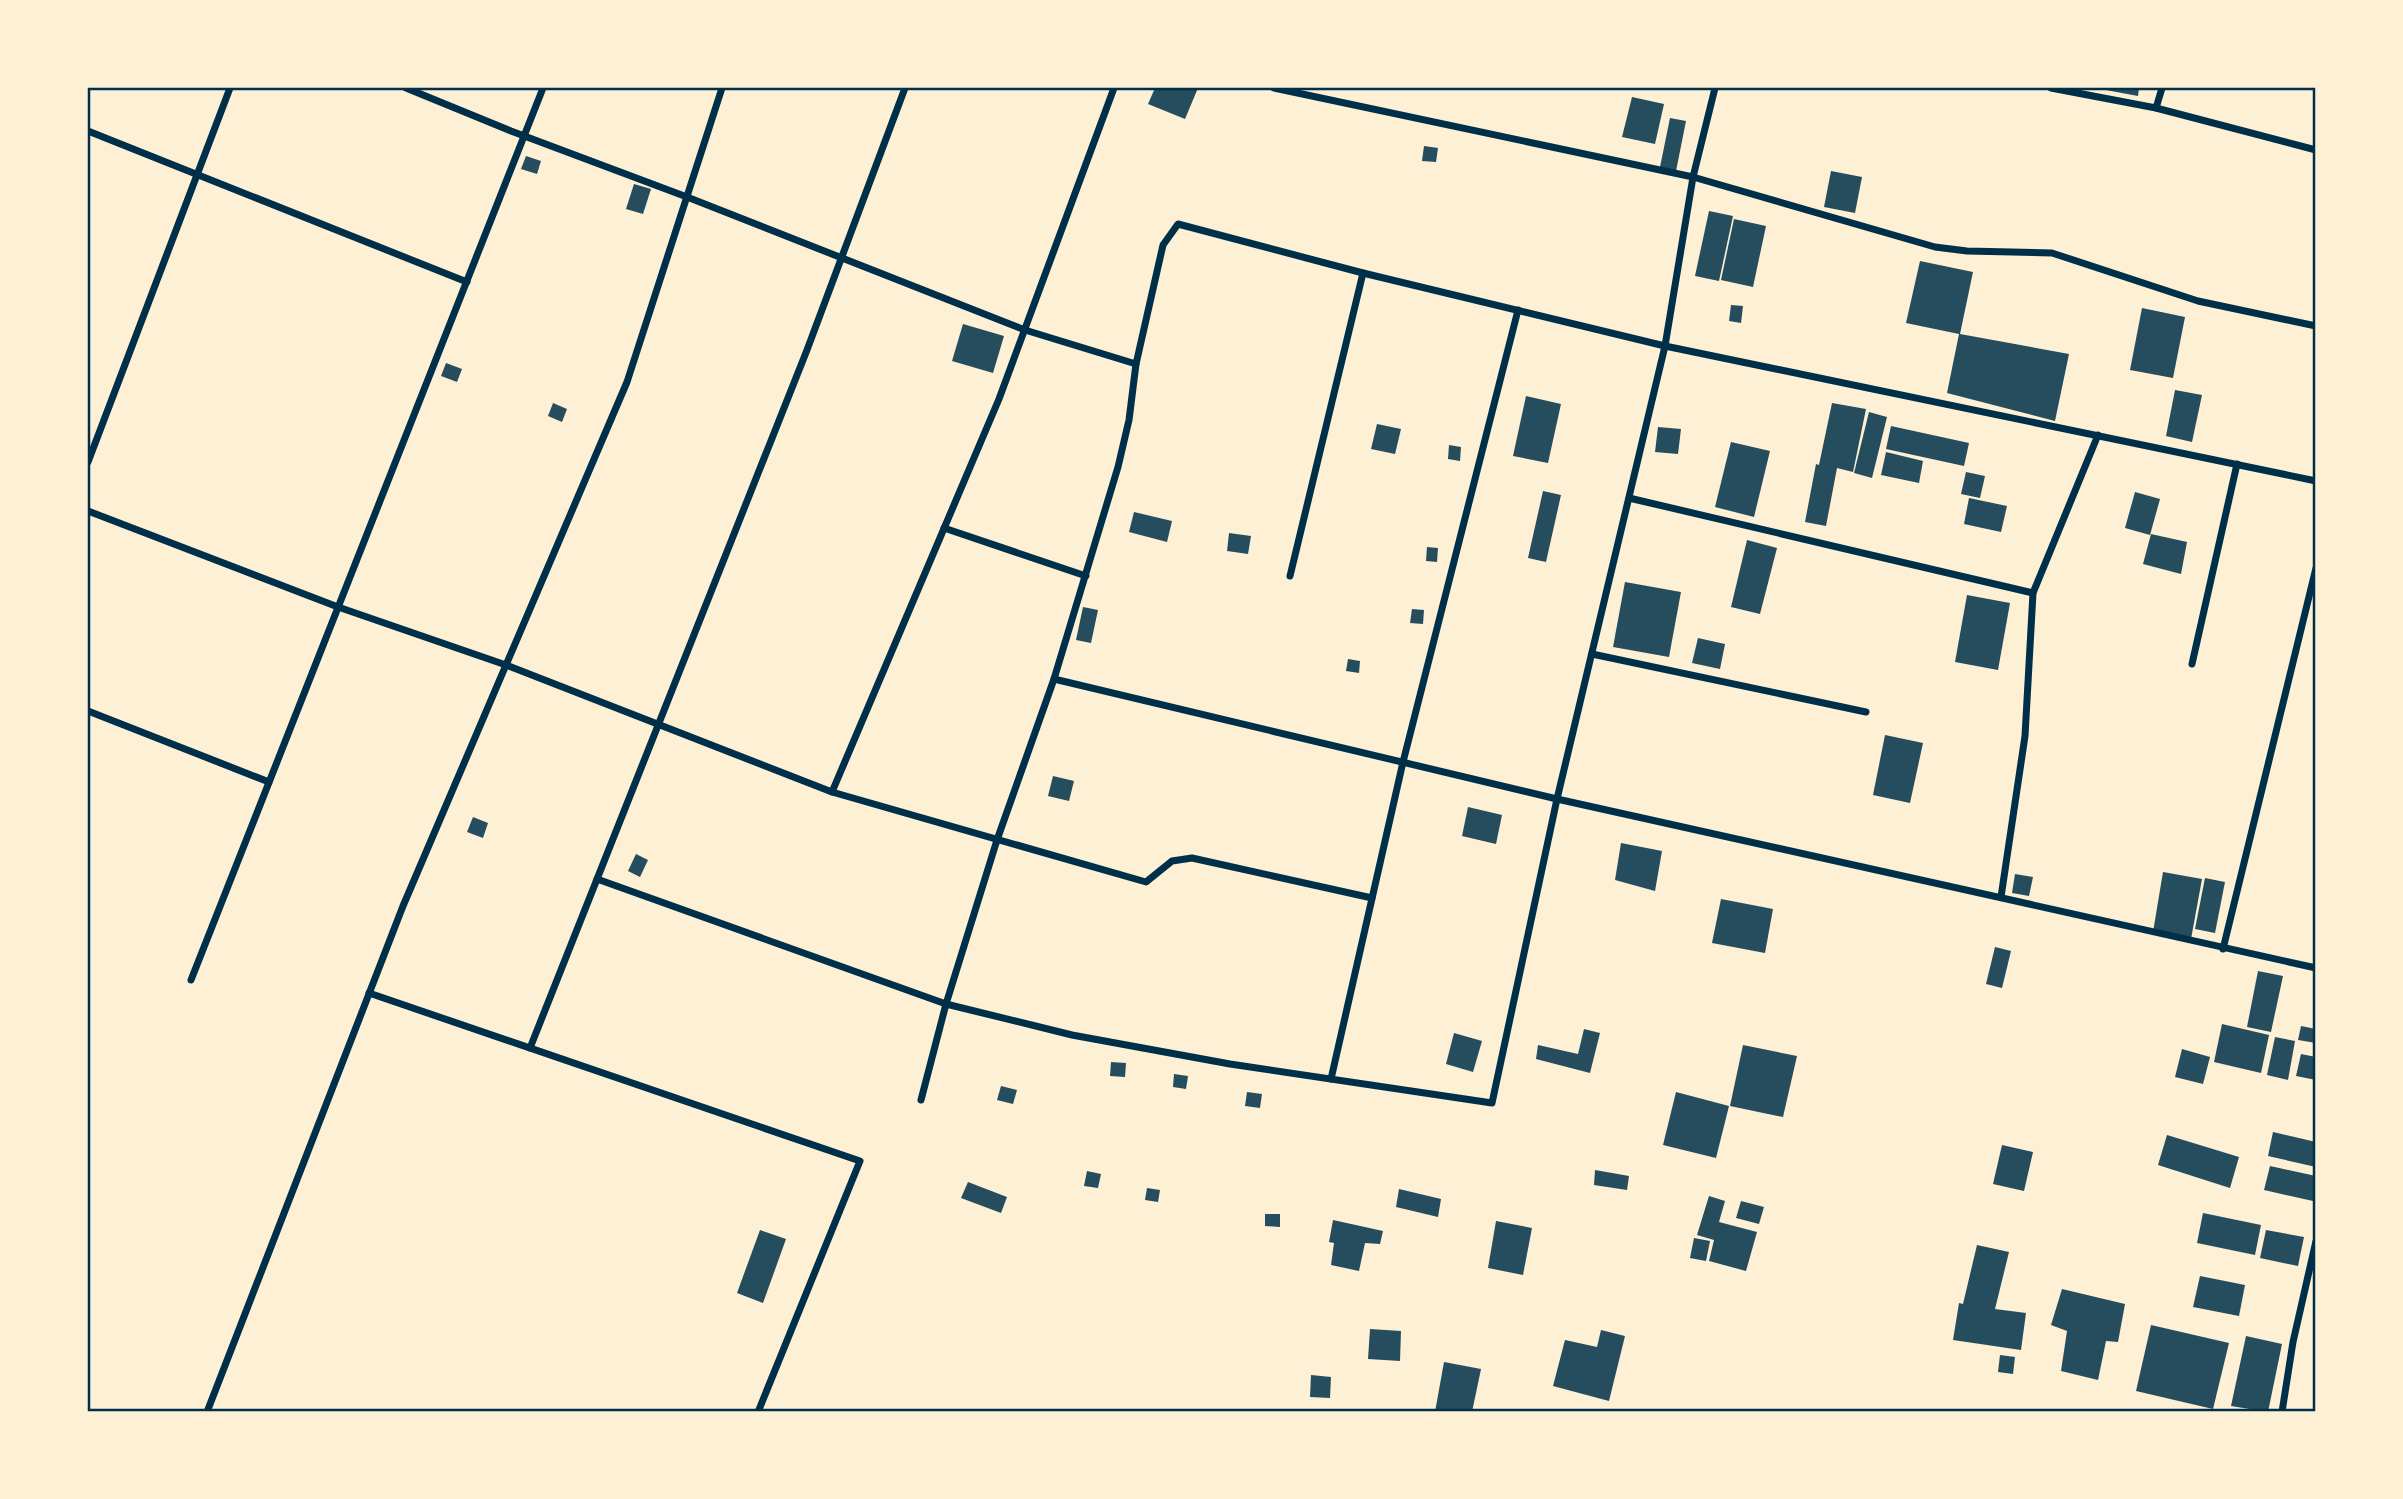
<svg xmlns="http://www.w3.org/2000/svg" width="2403" height="1499" font-family="Barlow,sans-serif">
<style>
.building{fill:#264d5e}
.lines{fill:none;stroke-linecap:round;stroke-linejoin:round}
.minor{stroke:#003049;stroke-width:7}
.neatline{fill:none;stroke:#003049;stroke-width:2.5}
</style>
<rect width="100%" height="100%" fill="#fdf0d5"/>
<!-- building -->
<g class="building">
<path d="M1155,88h43l-13,31 -37,-15z"/>
<path d="M2095,88h44l-1,8z"/>
<path d="M1632,97l32,7 -9,40 -33,-7z"/>
<path d="M1670,118l16,3 -10,50 -16,-4z"/>
<path d="M1424,146l14,2 -2,14 -14,-1z"/>
<path d="M526,156l15,5 -4,13 -16,-5z"/>
<path d="M1831,171l31,6 -7,36 -31,-6z"/>
<path d="M634,184l17,5 -8,25 -17,-5z"/>
<path d="M1709,211l24,5 -14,65 -24,-5z"/>
<path d="M1734,219l32,7 -13,61 -32,-7z"/>
<path d="M1920,261l53,11 -13,62 109,20 -14,67 -108,-28 12,-59 -53,-11z"/>
<path d="M1731,305l12,1 -2,17 -12,-2z"/>
<path d="M2142,308l43,9 -12,61 -43,-8z"/>
<path d="M963,324l41,12 -11,37 -41,-12z"/>
<path d="M446,363l16,6 -5,13 -16,-6z"/>
<path d="M2175,390l27,5 -10,47 -26,-6z"/>
<path d="M1526,396l35,8 -13,59 -35,-7z"/>
<path d="M553,403l14,6 -5,13 -14,-6z"/>
<path d="M1832,403l34,6 -13,63 -16,-4 -11,58 -21,-4 11,-58 3,1z"/>
<path d="M1869,412l18,5 -15,61 -18,-5z"/>
<path d="M1377,424l24,5 -6,25 -24,-5z"/>
<path d="M1891,426l78,17 -5,23 -78,-17z"/>
<path d="M1658,427l23,2 -3,25 -23,-2z"/>
<path d="M1731,442l39,9 -16,66 -39,-10z"/>
<path d="M1449,445l12,2 -1,14 -12,-2z"/>
<path d="M1886,452l37,9 -4,22 -38,-8z"/>
<path d="M1966,472l19,4 -5,22 -19,-4z"/>
<path d="M1543,491l18,4 -15,67 -18,-4z"/>
<path d="M2135,492l25,7 -10,36 -25,-7z"/>
<path d="M1969,498l38,8 -6,26 -37,-8z"/>
<path d="M1134,512l38,9 -5,21 -38,-10z"/>
<path d="M1229,533l22,3 -3,18 -21,-3z"/>
<path d="M2151,534l36,8 -6,32 -38,-10z"/>
<path d="M1747,540l30,8 -17,66 -29,-7z"/>
<path d="M1427,547l11,1 -1,14 -11,-1z"/>
<path d="M1625,582l56,10 -12,65 -56,-10z"/>
<path d="M1967,595l43,8 -12,67 -43,-8z"/>
<path d="M1083,607l15,3 -7,33 -15,-3z"/>
<path d="M1412,609l12,1 -1,14 -13,-1z"/>
<path d="M1698,638l27,6 -5,25 -28,-6z"/>
<path d="M1348,659l12,2 -1,12 -13,-2z"/>
<path d="M1885,735l38,8 -13,60 -37,-8z"/>
<path d="M1053,776l21,5 -5,20 -21,-5z"/>
<path d="M1468,807l34,8 -6,29 -34,-8z"/>
<path d="M473,817l15,6 -5,15 -16,-6z"/>
<path d="M1621,843l41,8 -7,40 -40,-11z"/>
<path d="M636,854l12,6 -8,17 -12,-6z"/>
<path d="M2163,872l39,7 -11,60 -38,-7z"/>
<path d="M2015,874l18,3 -4,19 -17,-3z"/>
<path d="M2205,878l20,4 -10,51 -20,-4z"/>
<path d="M1721,899l52,10 -8,44 -53,-10z"/>
<path d="M1995,947l16,4 -9,37 -16,-4z"/>
<path d="M2258,971l25,5 -12,56 -24,-5z"/>
<path d="M2222,1024l47,11 -8,38 -47,-11z"/>
<path d="M2301,1026l15,3v14l-18,-3z"/>
<path d="M1584,1029l16,4 -10,40 -54,-14 2,-14 40,9z"/>
<path d="M1454,1033l28,8 -9,31 -27,-8z"/>
<path d="M2275,1037l20,4 -7,39 -21,-5z"/>
<path d="M1743,1045l54,11 -14,61 -53,-11z"/>
<path d="M2182,1049l28,8 -7,27 -28,-7z"/>
<path d="M2301,1054l15,3v23l-20,-4z"/>
<path d="M1111,1062l15,1 -1,14 -15,-1z"/>
<path d="M1174,1074l14,2 -2,13 -13,-2z"/>
<path d="M1001,1086l16,4 -4,14 -16,-4z"/>
<path d="M1247,1092l15,2 -2,14 -15,-2z"/>
<path d="M1676,1092l53,14 -13,52 -53,-13z"/>
<path d="M2273,1132l43,10v25l-48,-11z"/>
<path d="M2167,1135l72,22 -9,31 -72,-23z"/>
<path d="M2002,1145l31,7 -9,39 -31,-7z"/>
<path d="M2270,1166l46,10 -3,25 -49,-11z"/>
<path d="M1595,1170l34,6 -2,14 -33,-5z"/>
<path d="M1087,1171l14,3 -3,14 -14,-2z"/>
<path d="M968,1182l39,15 -6,16 -40,-15z"/>
<path d="M1147,1188l13,2 -2,12 -13,-2z"/>
<path d="M1399,1189l42,10 -3,18 -42,-10z"/>
<path d="M1709,1196l16,5 -6,21 38,10 -11,39 -37,-10 5,-21 -17,-5z"/>
<path d="M1741,1201l23,6 -5,17 -23,-6z"/>
<path d="M2203,1213l58,12 -6,30 -58,-12z"/>
<path d="M1265,1214h15v13l-15,-1z"/>
<path d="M1333,1220l50,11 -3,13 -15,-1 -6,28 -28,-6 3,-22 -5,-1z"/>
<path d="M1496,1221l36,7 -9,47 -35,-7z"/>
<path d="M760,1230l26,9 -23,64 -26,-10z"/>
<path d="M2266,1230l38,7 -6,29 -38,-8z"/>
<path d="M1694,1238l16,3 -4,20 -16,-3z"/>
<path d="M1977,1245l32,7 -14,57 31,4 -5,37 -68,-10 6,-37 4,1z"/>
<path d="M2200,1276l45,9 -6,31 -46,-9z"/>
<path d="M2062,1289l63,15 -7,38 -12,-1 -8,39 -37,-9 6,-40 -16,-6z"/>
<path d="M2151,1325l78,18 -16,66 -77,-18z"/>
<path d="M1370,1329l31,2 -1,30 -32,-2z"/>
<path d="M1601,1330l24,6 -16,65 -56,-15 12,-46 32,7z"/>
<path d="M2246,1336l36,8 -14,68 -37,-6z"/>
<path d="M2000,1355l15,2 -2,17 -15,-2z"/>
<path d="M1444,1362l37,7 -9,43h-37z"/>
<path d="M1311,1375l20,2 -1,21 -20,-1z"/>
</g>
<g class="lines">
<!-- minor -->
<g class="minor">
<path d="M406,88l105,43 176,66 338,133 111,34"/>
<path d="M1274,88l419,89 242,70 32,4 85,2 146,48 118,25"/>
<path d="M2051,88l105,20 160,42"/>
<path d="M2156,108l6,-20"/>
<path d="M88,131l379,151"/>
<path d="M88,462l142,-374"/>
<path d="M1629,498l404,95"/>
<path d="M88,511l250,96 168,58 326,127 314,90 26,-21 20,-3 180,40"/>
<path d="M944,528l142,48"/>
<path d="M1290,576l73,-303"/>
<path d="M1592,654l274,58"/>
<path d="M2192,664l45,-200"/>
<path d="M1054,679l503,120 759,169"/>
<path d="M88,711l181,71"/>
<path d="M832,792l167,-393 115,-311"/>
<path d="M597,879l349,125 126,31 158,29 262,39 65,-304 108,-453 28,-169 22,-89"/>
<path d="M2001,897l24,-161 8,-143 65,-158"/>
<path d="M2223,949l93,-381"/>
<path d="M191,980l352,-892"/>
<path d="M369,993l491,168 -102,251"/>
<path d="M530,1048l277,-698 98,-262"/>
<path d="M1331,1079l72,-317 115,-452"/>
<path d="M921,1100l25,-96 51,-164 57,-161 64,-212 11,-47 7,-56 27,-119 15,-21 185,49 302,73 651,135"/>
<path d="M207,1412l196,-506 224,-524 95,-294"/>
<path d="M2282,1412l11,-70 23,-101"/>
</g>
</g>
<!-- border -->
<rect width="2403" height="1499" fill="none" stroke="#fdf0d5" stroke-width="178"/>
<rect x="89" y="89" width="2225" height="1321" class="neatline"/>
</svg>
